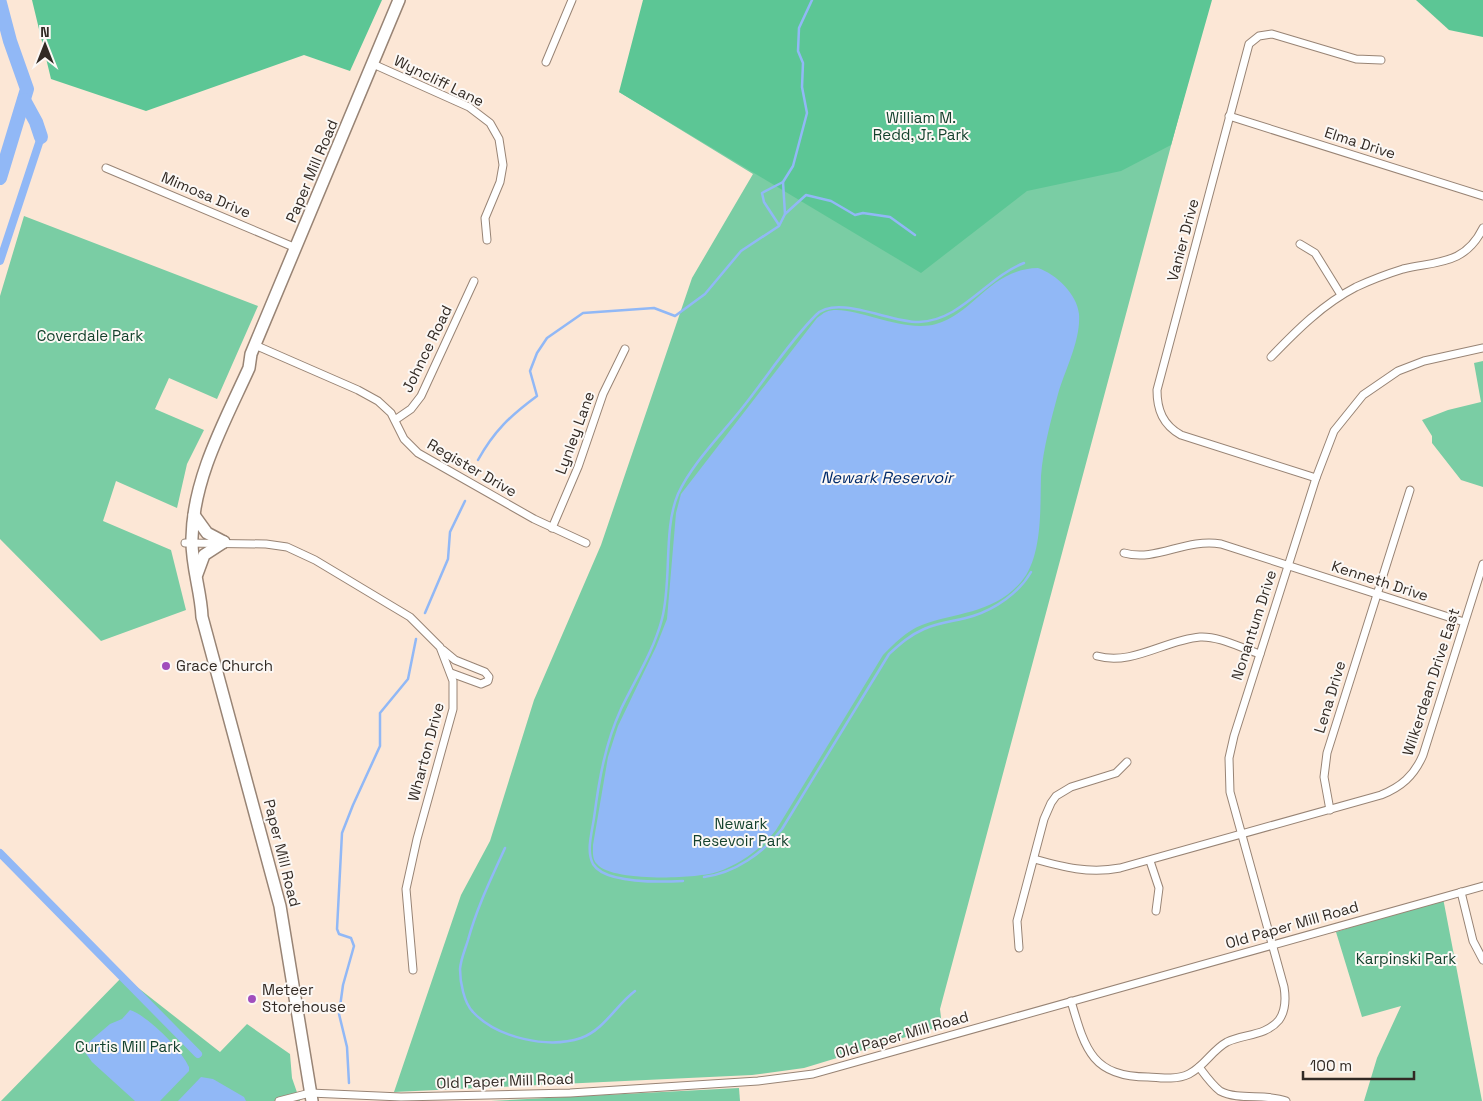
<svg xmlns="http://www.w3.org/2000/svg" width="1483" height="1101" font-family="'Space Grotesk',sans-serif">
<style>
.green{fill:#7acda4}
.forest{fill:#5cc695}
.water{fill:#91b8f6}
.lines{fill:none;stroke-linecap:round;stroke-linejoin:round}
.stream{stroke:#91b8f6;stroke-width:2.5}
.canal{stroke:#91b8f6;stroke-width:8}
.river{stroke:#91b8f6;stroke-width:14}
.minor-casing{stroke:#988475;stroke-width:9}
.primary-casing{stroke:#988475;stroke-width:14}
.minor{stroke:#fff;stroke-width:7}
.primary{stroke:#fff;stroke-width:11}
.poi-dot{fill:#a14ebd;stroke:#fcf8f5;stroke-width:2}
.labels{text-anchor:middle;stroke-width:4;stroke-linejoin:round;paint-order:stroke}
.street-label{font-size:15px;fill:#322a24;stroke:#fcf8f5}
.park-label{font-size:15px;fill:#15422e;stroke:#fcf8f5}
.poi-label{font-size:15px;fill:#322a24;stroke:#fcf8f5;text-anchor:start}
.water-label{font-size:16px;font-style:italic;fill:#002b6c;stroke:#fcf8f5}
</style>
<rect width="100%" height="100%" fill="#fce7d6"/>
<!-- green -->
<g class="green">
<path d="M1210,0l-270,1009 2,17 -138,42 -52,7 -358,17 67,-197 29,-54 44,-141 67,-155 91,-267 61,-104 -134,-82z"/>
<path d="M24,216l234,90 -41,93 -48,-21 -14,31 49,21 -17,34 -10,44 -61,-27 -13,40 68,29 15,60 -85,31 -101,-102v-243z"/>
<path d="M1483,361v126l-22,-7 -29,-37v-7l-10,-16 26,-10 33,-8 -7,-39z"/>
<path d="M1443,898l39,203h-118l13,-43 24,-52 -39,11 -26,-85z"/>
<path d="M123,976l97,76 27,-28 43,30 2,24 8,23h-299z"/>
<path d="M739,1088l1,13h-249z"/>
</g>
<!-- forest -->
<g class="forest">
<path d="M32,0h350l-32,71 -46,-16 -158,56 -95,-32z"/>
<path d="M643,0h569l-41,145 -50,26 -94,20 -106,82 -302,-181z"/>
<path d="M1416,0h67v37l-34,-7z"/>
</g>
<!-- water -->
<g class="water">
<path d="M1038,268c18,6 39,26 41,46 2,26 -14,56 -21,80 -7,26 -15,55 -17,82 -1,31 2,81 -20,106 -28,32 -64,30 -99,43 -16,6 -28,19 -39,30l-107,175c-15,19 -36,34 -59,42 -21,7 -106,10 -120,-8 -5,-5 -4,-12 -4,-19l15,-88 10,-31 38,-79 11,-28 9,-106 5,-19 136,-176c3,-2 6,-5 9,-6 22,-10 75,22 110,12 39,-11 54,-55 102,-56z"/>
<path d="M130,1010c18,6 51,39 59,57v4l-29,30h-25l-43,-39 -10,-14 28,-24 12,-5z"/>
<path d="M201,1077l12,2 31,18 2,4h-68z"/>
</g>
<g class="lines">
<!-- stream -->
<g class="stream">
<path d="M785,214l21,-19 25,6 24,14 8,-2 27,4 25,18"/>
<path d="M779,225l-15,-23 -2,-9 21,-11"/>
<path d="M478,460c16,-29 32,-44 59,-64l-7,-25 7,-18 10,-15 36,-25 71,-5 21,8 30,-22 36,-43 38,-25 6,-12 -2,-32 10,-16 14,-53 -5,-26 1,-24 -5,-12 1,-23 13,-28"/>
<path d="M425,613l23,-54 2,-27 15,-31"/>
<path d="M505,848c-14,31 -28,59 -37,92 -3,10 -7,18 -8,29 0,13 4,34 13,43 24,26 75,37 108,26 23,-8 35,-33 54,-47"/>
<path d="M704,877c31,-4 59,-24 78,-48l107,-175c11,-10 21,-19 35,-25 15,-7 33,-8 49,-13 22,-7 46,-23 58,-44"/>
<path d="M683,881c-21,1 -78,3 -90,-17 -7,-13 -1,-32 1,-46 5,-38 11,-74 27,-109 14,-29 33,-59 41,-90 10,-38 1,-90 16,-125 15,-32 44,-60 65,-87 24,-30 46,-65 73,-92 21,-21 75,8 103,7 42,-1 68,-45 105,-59"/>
<path d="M349,1083l-2,-36 -8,-33 4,-29 11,-39 -3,-8 -12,-4 -2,-5 5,-96 11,-28 27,-59v-33l28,-34 8,-40"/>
</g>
<!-- canal -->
<g class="canal">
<path d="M0,261l41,-124"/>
<path d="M0,853l198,201"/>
</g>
<!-- river -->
<g class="river">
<path d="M0,3l10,38 17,48 -27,89"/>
<path d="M24,100l12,22 5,15"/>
</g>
<defs>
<g id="minor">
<path d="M546,62l26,-62"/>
<path d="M373,64l96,43 21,16 9,16 4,26 -3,17 -15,36 2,22"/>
<path d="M1229,116l254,80"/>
<path d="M106,168l190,80"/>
<path d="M1300,244l15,9 26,42"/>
<path d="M255,345l103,45 20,11 13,12 13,26 14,14 116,66 52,24"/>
<path d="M1271,357c26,-27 52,-53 85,-70 15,-7 31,-13 47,-18 34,-8 62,-4 80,-41"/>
<path d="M395,420l16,-11 10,-13 53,-115"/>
<path d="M1316,478l-135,-43c-18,-10 -24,-25 -24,-45l92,-346 10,-8 13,-2 84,25 25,1"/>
<path d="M552,528l26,-61 25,-73 22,-45"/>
<path d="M185,543l81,1 21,3 28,13 95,57 30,30 13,34v28l-36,130 -11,50 7,81"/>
<path d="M1124,553c33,9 61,-15 97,-9l243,78"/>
<path d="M443,650l12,10 30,12 4,5 -1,4 -7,3 -30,-11"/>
<path d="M1097,656c35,10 68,-16 103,-19 19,-1 41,11 60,17"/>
<path d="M1330,810l-6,-33 3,-24 83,-263"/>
<path d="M1034,859c29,8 55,15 86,9l261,-73c20,-8 33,-19 42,-40l60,-191"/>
<path d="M1150,861l9,27 -3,23"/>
<path d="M1461,892l12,49 10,19"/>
<path d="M1019,948l-2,-27 27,-102 7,-16 5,-7 15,-9 45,-14 11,-11"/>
<path d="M1071,1001c14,48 21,76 77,76 13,1 29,3 41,-3 16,-8 23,-24 38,-32 17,-8 39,-6 52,-22 7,-10 7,-21 5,-33l-54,-195 -1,-34 5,-22 82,-258 18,-47 29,-36 35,-24 26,-10 59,-13"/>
<path d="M1199,1067c6,8 13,18 21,24 19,10 46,2 66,10"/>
<path d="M279,1101l31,-8 91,4 169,-4 188,-12 55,-7 670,-188"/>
</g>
<g id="primary">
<path d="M194,515l13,18 17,9"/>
<path d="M197,574l7,-19 20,-13"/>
<path d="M312,1101l-32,-195 -78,-289c-1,-26 -11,-52 -10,-79 1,-60 33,-117 57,-170l2,-14 148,-354"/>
</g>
</defs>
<!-- minor casing -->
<use href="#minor" class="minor-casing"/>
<!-- primary casing -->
<use href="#primary" class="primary-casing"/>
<!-- minor -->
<use href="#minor" class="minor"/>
<!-- primary -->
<use href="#primary" class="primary"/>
</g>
<!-- markers -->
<g class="poi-dot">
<circle cx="166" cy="666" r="5"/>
<circle cx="252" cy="999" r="5"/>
</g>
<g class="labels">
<!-- street labels -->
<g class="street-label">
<text transform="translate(439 81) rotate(26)" y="5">Wyncliff Lane</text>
<text transform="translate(1360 143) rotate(18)" y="5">Elma Drive</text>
<text transform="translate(312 171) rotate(-67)" y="5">Paper Mill Road</text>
<text transform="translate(206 195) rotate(23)" y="5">Mimosa Drive</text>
<text transform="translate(1183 240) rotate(-75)" y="5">Vanier Drive</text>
<text transform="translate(427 349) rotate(-64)" y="5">Johnce Road</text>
<text transform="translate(575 433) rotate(-70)" y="5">Lynley Lane</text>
<text transform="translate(472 468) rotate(30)" y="5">Register Drive</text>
<text transform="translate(1380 581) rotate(18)" y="5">Kenneth Drive</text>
<text transform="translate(1254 625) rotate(-72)" y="5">Nonantum Drive</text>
<text transform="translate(1431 682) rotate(-72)" y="5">Wilkerdean Drive East</text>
<text transform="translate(1330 697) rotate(-73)" y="5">Lena Drive</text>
<text transform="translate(426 752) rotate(-75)" y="5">Wharton Drive</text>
<text transform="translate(282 853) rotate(76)" y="5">Paper Mill Road</text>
<text transform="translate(1292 925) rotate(-16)" y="5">Old Paper Mill Road</text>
<text transform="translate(902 1035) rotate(-16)" y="5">Old Paper Mill Road</text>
<text transform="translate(505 1081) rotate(-2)" y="5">Old Paper Mill Road</text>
</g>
<!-- park labels -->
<g class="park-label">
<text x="921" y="123">William M.<tspan x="921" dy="17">Redd, Jr. Park</tspan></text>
<text x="90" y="341">Coverdale Park</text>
<text x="741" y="829">Newark<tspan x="741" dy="17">Resevoir Park</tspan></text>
<text x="1406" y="964">Karpinski Park</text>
<text x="128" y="1052">Curtis Mill Park</text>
</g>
<!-- poi labels -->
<g class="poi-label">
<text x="176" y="671">Grace Church</text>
<text x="262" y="995">Meteer<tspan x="262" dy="17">Storehouse</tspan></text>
</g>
<!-- water labels -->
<g class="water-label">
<text x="887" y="483">Newark Reservoir</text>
</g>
</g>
<!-- north arrow -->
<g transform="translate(45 45)" stroke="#fcf8f5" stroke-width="4" paint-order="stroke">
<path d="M0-4L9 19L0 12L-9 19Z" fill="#322a24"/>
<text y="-8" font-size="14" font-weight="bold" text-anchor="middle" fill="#322a24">N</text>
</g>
<!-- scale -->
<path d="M1303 1071v8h111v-8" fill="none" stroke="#322a24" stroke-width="2.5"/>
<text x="1310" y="1071" font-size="15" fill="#322a24" stroke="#fcf8f5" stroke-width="4" paint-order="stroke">100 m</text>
</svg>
